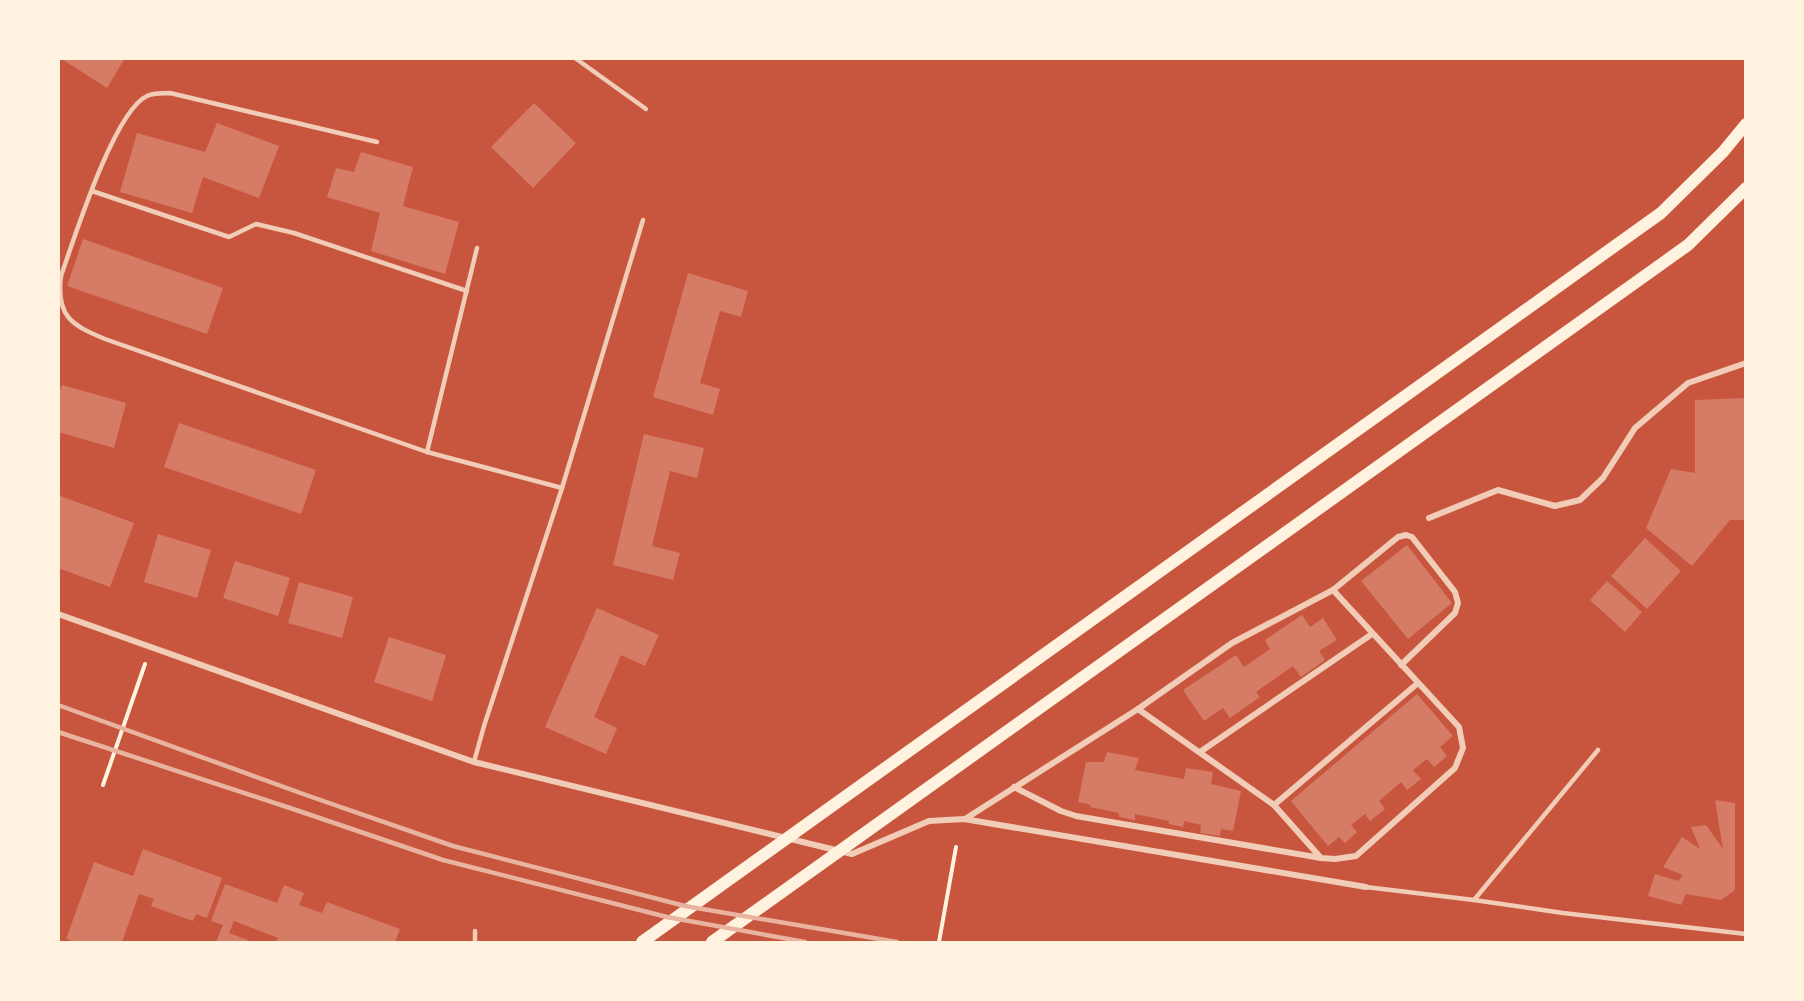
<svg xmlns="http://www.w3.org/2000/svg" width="1804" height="1001" font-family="'Roboto Condensed',sans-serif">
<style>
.building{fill:#d67c66}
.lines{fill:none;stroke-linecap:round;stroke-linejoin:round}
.path{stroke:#fff3e0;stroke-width:4}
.service{stroke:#f1ccb7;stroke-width:4.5}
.minor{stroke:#f1ccb7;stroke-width:6}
.secondary{stroke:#fff3e0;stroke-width:12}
.rail{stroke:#e9b49f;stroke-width:4.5}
</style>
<rect width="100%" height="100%" fill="#c8553d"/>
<!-- building -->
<g class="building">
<path d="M60,58h65l-18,30z"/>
<path d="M534,103l42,40 -43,45 -42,-41z"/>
<path d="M217,123l62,23 -20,52 -56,-21 -11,36 -72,-21 17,-59 68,19z"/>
<path d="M361,152l52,15 -10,39 56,16 -14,52 -74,-23 9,-38 -53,-16 9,-29 18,4z"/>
<path d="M83,239l140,49 -16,46 -140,-48z"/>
<path d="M688,273l60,18 -7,26 -21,-6 -20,72 20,6 -7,26 -60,-18z"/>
<path d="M62,385l64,18 -12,45 -56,-16v-36z"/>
<path d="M1746,398v122h-16l-38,46 -46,-38 25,-59 24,4v-73z"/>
<path d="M179,423l137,47 -15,44 -137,-47z"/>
<path d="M644,434l60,14 -7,30 -27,-7 -18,75 28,7 -7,27 -60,-15z"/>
<path d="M58,495l76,28 -24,64 -52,-19z"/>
<path d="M158,534l53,16 -14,48 -53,-16z"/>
<path d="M1645,538l36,33 -34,38 -36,-33z"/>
<path d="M1407,545l45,58 -44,36 -47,-58z"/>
<path d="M235,561l55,17 -12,38 -55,-18z"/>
<path d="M1607,581l35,31 -17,20 -35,-32z"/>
<path d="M299,582l54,15 -11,41 -54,-15z"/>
<path d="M597,608l62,27 -14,31 -24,-11 -27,62 23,11 -11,26 -61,-27z"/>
<path d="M1302,615l8,12 13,-9 14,22 -18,11 6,9 -24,17 -8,-11 -37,26 4,5 -30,21 -7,-10 -19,13 -21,-31 53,-35 8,12 26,-18 -5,-9z"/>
<path d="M389,637l57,18 -14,46 -58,-19z"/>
<path d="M1417,694l36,42 -13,11 7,9 -13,11 -7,-8 -14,11 8,9 -14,11 -6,-8 -22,19 6,8 -15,12 -5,-7 -14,11 6,7 -12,11 -6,-6 -11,9 -37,-45z"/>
<path d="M1107,752l32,6 -4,12 49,9 2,-11 27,4 -2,12 30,7 -8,40 -12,-2 -1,7 -20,-3 1,-8 -17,-4 -1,6 -14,-3v-3l-34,-7v6l-16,-3v-4l-29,-6 1,-2 -13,-3 8,-40h18z"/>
<path d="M1715,800l20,3v87l-14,10 -35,-6 -5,11 -33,-9 7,-22 23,7 5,-6 -20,-8 19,-30 18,12 -9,-22 15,-2 17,24z"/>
<path d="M143,849l79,29 -15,40 -11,-4 -3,7 -42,-15 3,-7 -15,-5 -17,48h-47l-9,-3 28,-77 39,14z"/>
<path d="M225,884l52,19 7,-18 20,8 -5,12 23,8 5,-11 73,27 -5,13h-119l2,-4 -44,-17 -5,12 24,9h-37l7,-17 -12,-4z"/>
</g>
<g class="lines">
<!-- path -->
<g class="path">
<path d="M103,785l42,-121"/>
<path d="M939,942l17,-95"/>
</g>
<!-- service -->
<g class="service">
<path d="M575,58l71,51"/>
<path d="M377,142l-207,-49c-7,0 -17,0 -23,3 -33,15 -73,143 -86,180 -5,40 10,49 44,63l322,113 135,36 -78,238 -10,36"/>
<path d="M92,191l137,46 27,-13 38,9 173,58"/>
<path d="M427,452l50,-204"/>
<path d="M562,488l81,-268"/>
<path d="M1366,887l108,13 89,13 183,21"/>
<path d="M1474,900l124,-150"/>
<path d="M475,931v11"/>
</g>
<!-- minor -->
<g class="minor">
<path d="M1429,518l69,-28 57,16 25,-6 23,-22 32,-50 53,-45 58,-20"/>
<path d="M58,614l416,148 378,92 77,-33 35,-2 402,68"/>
<path d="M1138,709l136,96 144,-122"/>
<path d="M1200,752l172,-118"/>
<path d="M1014,787l47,24 15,5 245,42 14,1 21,-3 99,-88 8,-20 -4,-21 -126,-137"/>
<path d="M1274,805l47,53"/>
<path d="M965,819l173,-110 94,-66 101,-53 65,-53 8,-2 6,2 43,55 3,11 -3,10 -54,52"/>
</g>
<!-- secondary -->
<g class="secondary">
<path d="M642,942l1019,-729 62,-61 23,-28"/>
<path d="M712,942l976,-697 58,-57"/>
</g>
<!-- rail -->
<g class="rail">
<path d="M58,705l248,90 147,51 232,60 212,36"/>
<path d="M58,732l238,78 147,50 224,57 138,25"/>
</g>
</g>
<!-- border -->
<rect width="1804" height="1001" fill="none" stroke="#fff3e0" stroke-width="120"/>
</svg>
